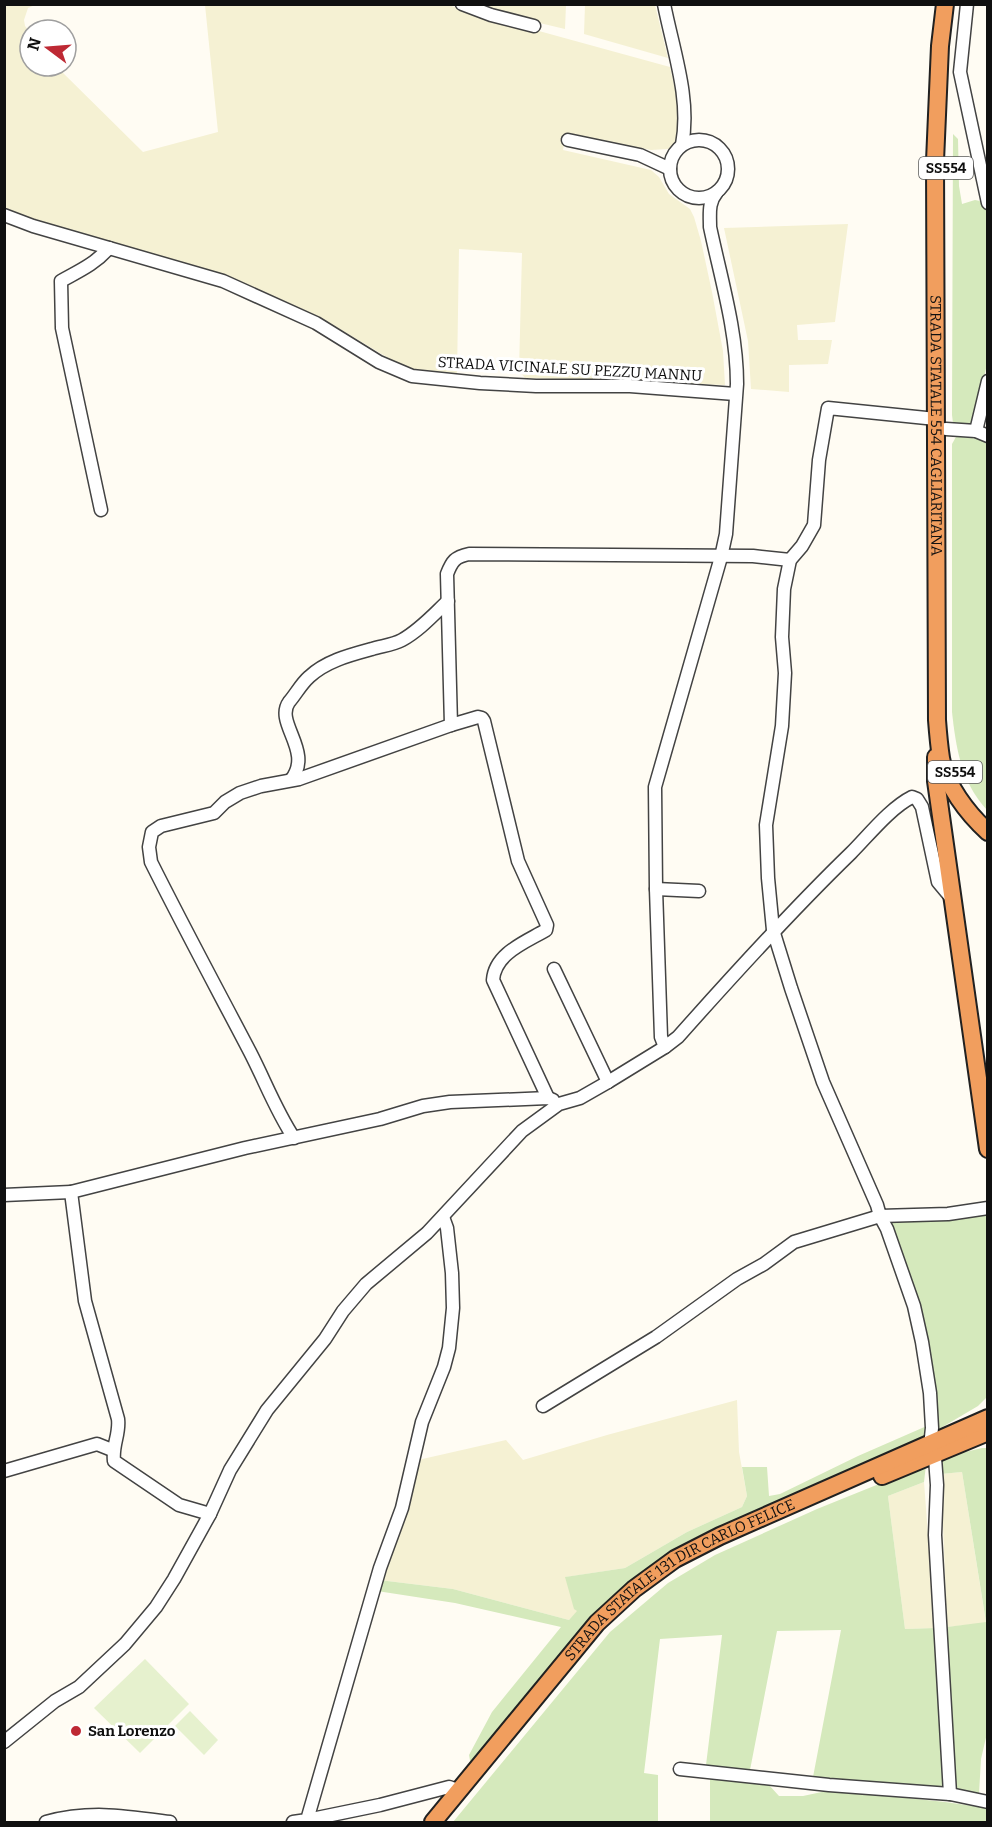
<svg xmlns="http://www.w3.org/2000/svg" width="992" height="1827" font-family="Bitter,serif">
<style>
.farmland{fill:#f5f1d3}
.green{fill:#d5e9bc}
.pitch{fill:#e6f1ce}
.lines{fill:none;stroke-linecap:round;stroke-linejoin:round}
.minor-casing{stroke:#434343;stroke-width:15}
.highway-casing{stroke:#212121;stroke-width:20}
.minor{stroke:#fff;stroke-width:12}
.highway{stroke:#f19e5e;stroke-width:16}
.poi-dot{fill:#be2934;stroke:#fff;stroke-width:2}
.labels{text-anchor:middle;stroke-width:6;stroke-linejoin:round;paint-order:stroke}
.shield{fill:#fff;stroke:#585858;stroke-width:1.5}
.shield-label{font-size:14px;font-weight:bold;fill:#101010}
.street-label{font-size:15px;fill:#101010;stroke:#fff}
.poi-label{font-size:15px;font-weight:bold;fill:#101010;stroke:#fff;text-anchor:start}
</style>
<rect width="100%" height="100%" fill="#fffcf3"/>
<!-- farmland -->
<g class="farmland">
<path d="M4,5h31l-7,3 -4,12 1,6 5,6v34h26l87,86 75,-20 -13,-127h243l44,13 178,49 12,55 -1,15 -5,7 -8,5 -17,1 -85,-17 -3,17 88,20 8,7 10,17 21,15 4,8 7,24 11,51 11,59 2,34 -200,-7 -6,-7 3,-118 -63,-4 -2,126 -45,-6 -17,-7 -77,-46 -87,-39 -217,-64 -9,-5z"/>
<path d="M474,5h92l-1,24 -72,-17z"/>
<path d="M585,5h70l13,53 -84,-24z"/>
<path d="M848,224l-13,98 -38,3 1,15h34l-4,24 -39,1v27l-38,-3 -3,-48 -24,-113z"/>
<path d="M737,1400l2,52 8,44 -5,11 -55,25 -62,36 -59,9 12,34 -9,9 -116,-31 -74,-9 39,-120 88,-20 17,20 84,-25z"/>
<path d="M962,1472l24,151 -39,4 -6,-153z"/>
<path d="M924,1482l11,146 -30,1 -17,-133z"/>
</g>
<!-- green -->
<g class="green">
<path d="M953,134l5,5 1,47 3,18 13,-4 5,1 7,11 1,147 -12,56 -2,6 -6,5 -12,-1 -3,-2 -1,-8z"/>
<path d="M957,435l30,6v369c-26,-28 -31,-62 -35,-98v-268z"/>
<path d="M987,1211v186l-9,9 -39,23 -3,-8 -47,-198 1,-4z"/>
<path d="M929,1425l-1,13 -260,120 -197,208 -2,-11 23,-43 69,-85 -106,-24 -78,-12 2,-11 74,9 116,31 8,-9 -3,-2 -9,-32 60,-9 62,-36 55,-25 5,-11 -5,-29h25l2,29 11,-2 78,-38z"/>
<path d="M982,1448h5l1,281 -7,30 -2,35 -17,-2 -6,-4 -9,-161 39,-5 -24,-150 -21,2 -1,-16z"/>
<path d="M926,1465l-2,17 -36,14 17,133 30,-1 9,161 -131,-12 28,-147 -64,1 -27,139 -44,-5 16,-130 -62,4 -16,134 14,2v47h-205l157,-190 58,-49 47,-28 102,-46z"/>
<path d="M710,1779l59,6 10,11h24l28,-6 114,12 42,6v14h-277z"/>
</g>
<!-- pitch -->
<g class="pitch">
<path d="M145,1659l44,45 -49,49 -46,-45z"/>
<path d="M190,1711l28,29 -14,15 -29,-29z"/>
</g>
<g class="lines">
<defs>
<g id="minor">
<path d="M462,4l29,11 43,11"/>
<path d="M664,4c9,46 27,95 18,141"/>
<path d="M967,4l-7,68 28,131"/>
<circle cx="699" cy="169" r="29"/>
<path d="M568,140l72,15 30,14"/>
<path d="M4,215l29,11 190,55 93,42 63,39 33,14 68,7 56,3h94l105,8"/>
<path d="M936,419l-108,-11 -9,52 -5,65 -12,21 -12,14 -6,29 -2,48 3,36 -3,53 -16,99 2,53 5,52 18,58 32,94 54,123 3,11 68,-2 40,-6"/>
<path d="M946,429l30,2 12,5"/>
<path d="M976,431l12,-50"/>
<path d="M101,510l-39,-182 -1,-47c18,-10 34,-17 48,-33"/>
<path d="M291,780c23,-29 -17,-57 -2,-78 7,-8 12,-18 20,-25 17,-16 41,-22 63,-28 9,-3 21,-4 30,-9 18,-10 32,-26 46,-39"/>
<path d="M656,889l43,2"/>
<path d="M554,969l54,113"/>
<path d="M665,1047l-4,-10 -5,-148 -1,-102 66,-230 5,-23 11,-150c0,-53 -16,-105 -27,-157 0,-14 -2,-24 7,-35"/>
<path d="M548,1098l-55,-118c2,-27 33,-38 53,-50l1,-5 -29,-64 -34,-140 -2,-3 -4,-1 -27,8 -4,-151c5,-13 8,-17 22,-20l284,2 37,4"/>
<path d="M294,1138c-18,-27 -29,-57 -44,-86 -33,-63 -67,-126 -99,-190l-2,-15 3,-15 9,-6 53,-13 11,-11 15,-9 21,-7 38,-7 152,-54"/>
<path d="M4,1195l67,-3"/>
<path d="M543,1406l113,-69 81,-58 27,-15 30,-22 86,-26 7,13 27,77 8,36 8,51 2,35 -1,9"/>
<path d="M935,1458l2,27 -2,50 15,259"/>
<path d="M4,1471l93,-27 15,6"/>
<path d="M210,1514l-31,-9 -65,-44c-2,-16 6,-27 4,-42l-33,-118 -14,-109 174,-44 135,-29 43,-13 27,-4 98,-4 5,2"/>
<path d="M4,1742l51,-41 24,-14 46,-43 31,-37 18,-28 36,-65 20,-44 37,-60 58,-71 18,-28 23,-27 61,-51 95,-102 37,-27 21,-6 28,-16 57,-35 13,-10c56,-63 112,-125 173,-184 17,-17 39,-45 61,-56l5,2 5,8 16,75 15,18"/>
<path d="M680,1769l149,16 121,9 38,8"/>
<path d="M46,1822c44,-12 79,-6 124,0"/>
<path d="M293,1822l14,-2 73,-252 22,-60 20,-86 22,-55 5,-19 4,-40 -1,-35 -5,-45 -4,-11"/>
<path d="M305,1822l2,-2 73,-15 69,-18 11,4"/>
</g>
<g id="highway">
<path id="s1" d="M945,4l-5,42 -5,115 2,559c1,13 2,25 4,38 5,27 26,55 47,74"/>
<path d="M936,757v24l52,368"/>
<path d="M882,1476l106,-44"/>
<path id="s2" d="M433,1822l164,-199 37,-34 41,-30 45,-23 268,-118"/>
</g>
</defs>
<!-- minor casing -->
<use href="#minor" class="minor-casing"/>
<!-- highway casing -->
<use href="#highway" class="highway-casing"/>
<!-- minor -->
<use href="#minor" class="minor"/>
<!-- highway -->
<use href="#highway" class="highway"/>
</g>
<!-- markers -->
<circle class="poi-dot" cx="76" cy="1731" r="6"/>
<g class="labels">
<!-- shield labels -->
<g class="shield">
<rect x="919" y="157" width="54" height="22" rx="4.5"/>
<rect x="928" y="761" width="54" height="22" rx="4.5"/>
</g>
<g class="shield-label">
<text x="946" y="173">SS554</text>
<text x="955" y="777">SS554</text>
</g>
<!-- street labels -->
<g class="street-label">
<text transform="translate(570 369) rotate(3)" y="5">STRADA VICINALE SU PEZZU MANNU</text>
<text dy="5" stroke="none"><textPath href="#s1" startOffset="422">STRADA STATALE 554 CAGLIARITANA</textPath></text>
<text dy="5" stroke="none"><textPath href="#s2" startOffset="351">STRADA STATALE 131 DIR CARLO FELICE</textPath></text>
</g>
<!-- poi labels -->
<g class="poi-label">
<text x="88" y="1736">San Lorenzo</text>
</g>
</g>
<!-- border -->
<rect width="992" height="1827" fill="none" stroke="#101010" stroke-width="12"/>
<!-- north arrow -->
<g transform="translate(48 48) rotate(286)"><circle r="28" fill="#ffffff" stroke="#9f9f9f" stroke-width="1.5"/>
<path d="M0-4.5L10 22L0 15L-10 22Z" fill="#be2934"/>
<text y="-9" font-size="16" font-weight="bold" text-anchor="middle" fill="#101010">N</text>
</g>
</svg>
